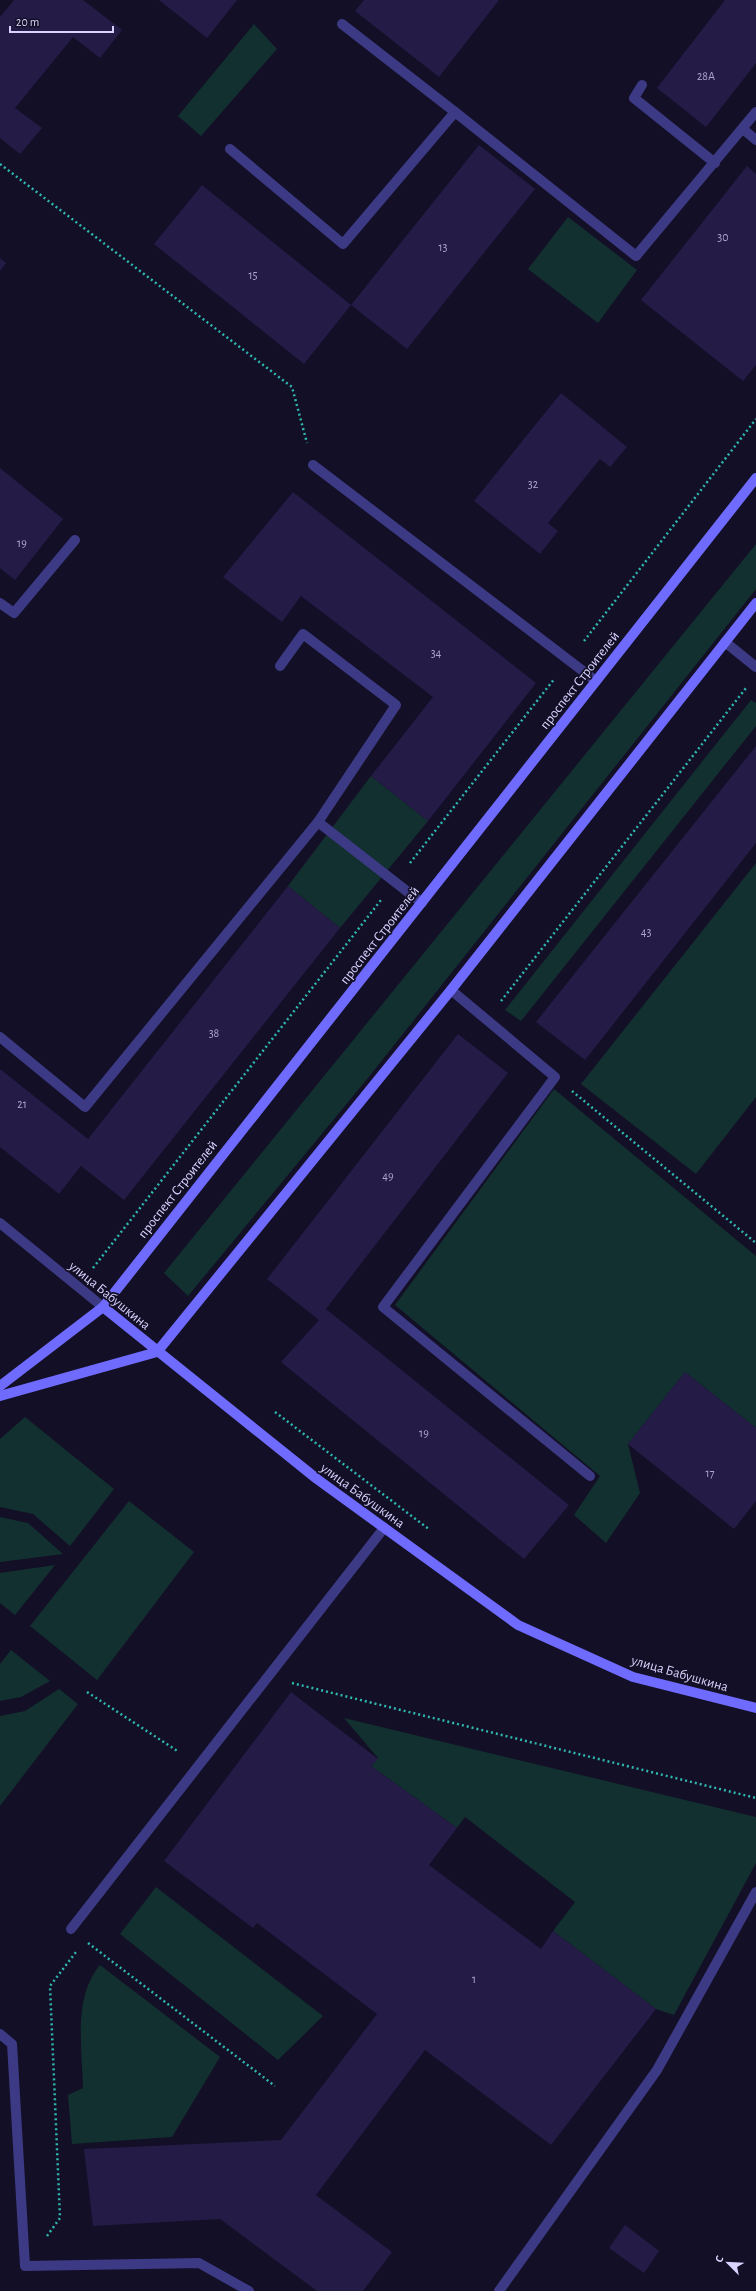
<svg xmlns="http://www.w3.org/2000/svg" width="756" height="2291" font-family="'Alegreya Sans',sans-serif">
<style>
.green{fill:#12302f}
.building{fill:#241b47}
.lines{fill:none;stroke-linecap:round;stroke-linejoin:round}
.path{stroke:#2fb8b0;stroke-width:2.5;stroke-dasharray:2 3;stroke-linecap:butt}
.lane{stroke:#3d3a85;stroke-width:10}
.street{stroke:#3d3a85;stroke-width:10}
.secondary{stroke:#6f6bff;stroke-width:10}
.labels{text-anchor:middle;stroke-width:3.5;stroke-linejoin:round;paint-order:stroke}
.number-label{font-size:12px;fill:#aca6d1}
.street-label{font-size:14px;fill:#d9d4ff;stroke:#130f26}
</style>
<rect width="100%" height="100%" fill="#130f26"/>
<!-- green -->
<g class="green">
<path d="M254,24l23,25 -76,87 -23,-20z"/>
<path d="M568,217l69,53 -39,53 -70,-54z"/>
<path d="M756,544v45l-388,489 -180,218 -24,-23z"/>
<path d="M751,700l5,3v23l-235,295 -16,-11z"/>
<path d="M371,776l57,45 -88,107 -52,-42z"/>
<path d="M756,863v234l-60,77 -115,-90z"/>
<path d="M554,1089l202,167v172l-71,-56 -57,72 12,49 -34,50 -32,-28 26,-39 -205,-171z"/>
<path d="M25,1417l89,72 -44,57 -37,-32 -33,-7v-68z"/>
<path d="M129,1501l65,51 -97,128 -67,-54z"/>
<path d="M0,1517l28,6 35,31 -63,8z"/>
<path d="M55,1565l-40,50 -15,-12v-30z"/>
<path d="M11,1650l39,31 -29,16 -21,4v-37z"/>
<path d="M59,1689l19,15 -78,102v-90l25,-5z"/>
<path d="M344,1718l412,99v46l-82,152 -18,-6 -103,-78 22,-29 -110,-85 -8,11 -86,-62 7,-8z"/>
<path d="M156,1887l167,129 -45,44 -158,-126z"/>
<path d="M100,1965l120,92 -48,80 -100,7 -4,-49 15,-7c-1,-40 -10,-91 17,-123z"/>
</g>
<!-- building -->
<g class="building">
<path d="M14,0h69l39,30 -22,28 -27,-21 -58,71 27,20 -22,26 -20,-16v-121z"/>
<path d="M159,0h78l-30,38z"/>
<path d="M364,0h135l-60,77 -84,-66z"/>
<path d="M725,0h31v63l-50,64 -49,-39z"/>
<path d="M479,145l56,44 -128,160 -56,-44z"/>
<path d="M747,166l9,8v191l-13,16 -102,-81z"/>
<path d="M202,185l149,120 -47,59 -150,-120z"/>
<path d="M0,258l6,5 -6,8z"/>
<path d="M561,393l66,54 -17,20 -10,-8 -52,64 10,8 -18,23 -66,-53z"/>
<path d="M0,468l63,51 -48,61 -15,-12z"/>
<path d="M293,492l243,191 -108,138 -57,-45 62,-79 -132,-101 -19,26 -59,-45z"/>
<path d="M756,746v97l-171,217 -49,-38z"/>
<path d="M288,886l52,42 -216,272 -43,-34 -22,28 -59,-47v-78l88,70z"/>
<path d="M458,1034l50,39 -182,236 243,196 -45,54 -243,-197 38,-42 -52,-41z"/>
<path d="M685,1372l71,56v73l-22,28 -106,-85z"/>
<path d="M291,1692l87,67 -7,7 86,62 -28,37 112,84 12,-18 103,78 -105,136 -126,-95 -109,145 76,57 -29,39h-46l-97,-72 -127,7 -9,-77 197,-9 96,-126 -120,-91 -4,5 -89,-67z"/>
<path d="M625,2225l34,26 -15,22 -35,-25z"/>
</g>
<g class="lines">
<!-- path -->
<g class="path">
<path d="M0,164l292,223 15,56"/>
<path d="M584,641l172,-222"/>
<path d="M410,863l145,-185"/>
<path d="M501,1001l245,-313"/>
<path d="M572,1091l184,152"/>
<path d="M93,1268l288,-368"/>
<path d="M275,1412l155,118"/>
<path d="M292,1683l464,115"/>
<path d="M87,1692l92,60"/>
<path d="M88,1943l187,143"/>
<path d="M47,2236l13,-18 -10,-232 26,-34"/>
</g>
<!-- lane -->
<g class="lane">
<path d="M342,24l113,88"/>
<path d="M642,85l-8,13 81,65"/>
<path d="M743,129l13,11"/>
<path d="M230,149l113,95 112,-132 181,144 120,-144"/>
<path d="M313,465l283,216"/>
<path d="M0,603l14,10 61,-73"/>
<path d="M725,642l31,25"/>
<path d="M280,666l23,-32 93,71 -78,117"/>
<path d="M451,990l104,87 -172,230 207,169"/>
<path d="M0,1037l85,70 233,-285 104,81"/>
<path d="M71,1929l313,-401"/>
<path d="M0,2034l12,10 13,222 174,-3 50,28"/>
<path d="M499,2291l158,-221 99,-178"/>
</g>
<!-- street -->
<path class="street" d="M0,1223l103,84"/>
<!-- secondary -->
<g class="secondary">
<path d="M103,1307l214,172 201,146 115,52 123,31"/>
<path d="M0,1386l103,-79 653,-829"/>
<path d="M0,1396l157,-44 294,-362 305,-387"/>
</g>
</g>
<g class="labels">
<!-- number labels -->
<g class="number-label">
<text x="706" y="80">28А</text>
<text x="723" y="241">30</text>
<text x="443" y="251">13</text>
<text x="253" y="279">15</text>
<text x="533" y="488">32</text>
<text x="22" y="547">19</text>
<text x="436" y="657">34</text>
<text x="646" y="936">43</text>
<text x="214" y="1037">38</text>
<text x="22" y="1108">21</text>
<text x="388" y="1180">49</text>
<text x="424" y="1437">19</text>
<text x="710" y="1477">17</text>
<text x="474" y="1983">1</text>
</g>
<!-- street labels -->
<g class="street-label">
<text transform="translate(579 680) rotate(-52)" y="5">проспект Строителей</text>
<text transform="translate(379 935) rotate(-52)" y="5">проспект Строителей</text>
<text transform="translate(177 1189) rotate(-52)" y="5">проспект Строителей</text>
<text transform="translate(110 1295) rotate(39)" y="5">улица Бабушкина</text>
<text transform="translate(363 1495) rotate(36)" y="5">улица Бабушкина</text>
<text transform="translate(680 1673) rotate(16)" y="5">улица Бабушкина</text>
</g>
</g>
<!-- north arrow -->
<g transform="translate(728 2263) rotate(294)" stroke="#130f26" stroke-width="3" paint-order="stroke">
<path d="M0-3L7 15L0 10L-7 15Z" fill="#d9d4ff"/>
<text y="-6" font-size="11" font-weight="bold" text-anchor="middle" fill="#d9d4ff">С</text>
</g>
<!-- scale -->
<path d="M10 26v6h103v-6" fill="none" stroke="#d9d4ff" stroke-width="2"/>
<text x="16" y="26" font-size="12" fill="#d9d4ff" stroke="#130f26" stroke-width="3" paint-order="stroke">20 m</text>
</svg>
